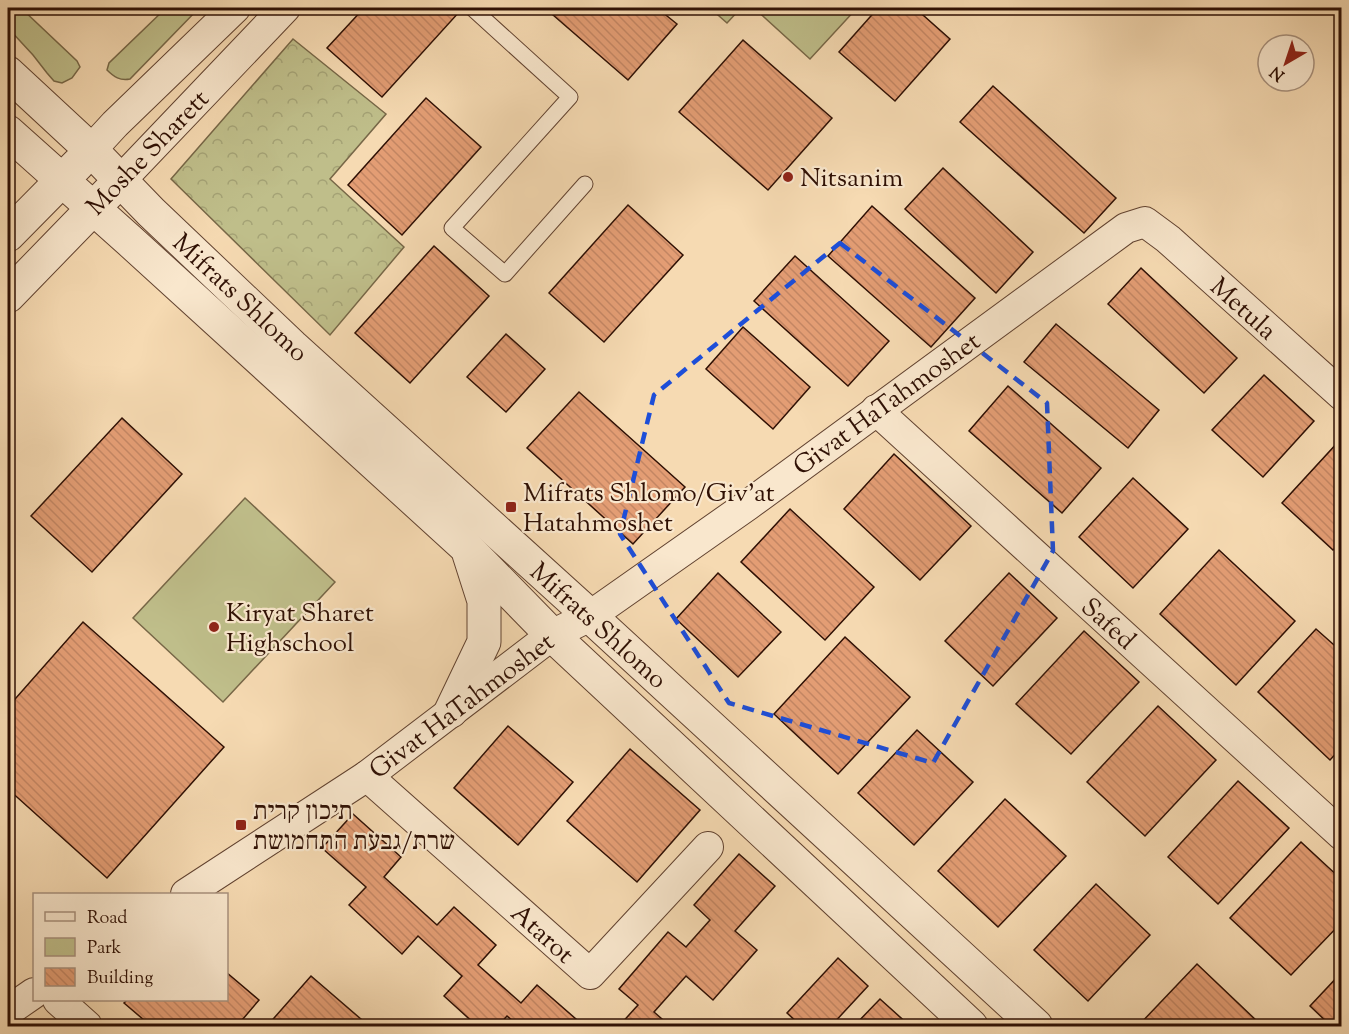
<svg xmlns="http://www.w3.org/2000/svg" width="1349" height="1034" font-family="'Sorts Mill Goudy','Frank Ruhl Libre',serif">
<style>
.green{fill:#bfbe8a;stroke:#776747;stroke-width:1.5}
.forest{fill:url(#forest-crowns);stroke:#776747;stroke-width:1.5}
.building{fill:url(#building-back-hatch);stroke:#2f1004;stroke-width:1.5}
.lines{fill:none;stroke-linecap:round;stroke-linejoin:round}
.service-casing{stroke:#614230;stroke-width:17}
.minor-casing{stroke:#614230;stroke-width:32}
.tertiary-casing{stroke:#614230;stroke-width:35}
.service{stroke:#f9e7cd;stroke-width:15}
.minor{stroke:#f9e7cd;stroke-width:30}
.tertiary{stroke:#f9e7cd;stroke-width:33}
.marked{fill:none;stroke:#1d4ed8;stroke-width:4.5;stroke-dasharray:12 8;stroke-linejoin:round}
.poi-dot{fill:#8f2418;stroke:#f9e7cd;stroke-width:2}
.labels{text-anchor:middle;stroke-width:4.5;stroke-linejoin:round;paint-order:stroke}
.street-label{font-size:26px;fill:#2f1004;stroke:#f9e7cd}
.poi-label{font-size:26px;fill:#2f1004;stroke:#f9e7cd;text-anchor:start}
</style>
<defs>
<pattern id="forest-crowns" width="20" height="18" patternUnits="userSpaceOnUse" patternTransform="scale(1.5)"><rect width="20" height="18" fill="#bfbe8a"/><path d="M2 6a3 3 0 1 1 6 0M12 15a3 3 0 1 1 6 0" fill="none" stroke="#a4a275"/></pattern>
<pattern id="building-back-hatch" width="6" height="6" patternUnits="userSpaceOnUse" patternTransform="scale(1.5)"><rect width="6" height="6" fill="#e39d74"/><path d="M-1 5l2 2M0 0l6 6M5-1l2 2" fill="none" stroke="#c38663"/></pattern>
</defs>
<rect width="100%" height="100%" fill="#f6dab2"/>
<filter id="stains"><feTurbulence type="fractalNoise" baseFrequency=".00333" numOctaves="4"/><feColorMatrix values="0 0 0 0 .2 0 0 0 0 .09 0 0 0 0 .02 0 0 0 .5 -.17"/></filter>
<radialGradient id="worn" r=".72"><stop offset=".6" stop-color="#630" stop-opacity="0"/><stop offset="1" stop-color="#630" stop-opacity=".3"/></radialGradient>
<!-- green -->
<g class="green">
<path d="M8,8h13l56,53 3,6 -8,11 -10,5 -8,-2 -7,-8 -14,-18 -25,-27z"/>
<path d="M166,8h33l-69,71c-10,2 -16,-2 -23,-9l2,-7z"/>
<path d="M710,8h31l-14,15z"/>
<path d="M754,8h103l-47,51z"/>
<path d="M245,498l90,84 -112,120 -90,-84z"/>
</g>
<!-- forest -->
<path class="forest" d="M293,39l93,75 -56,65 74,68 -74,88 -159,-156z"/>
<!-- building -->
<g class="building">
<path d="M364,8h94l3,2 -79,87 -55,-49z"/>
<path d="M545,8h112l20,16 -49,56z"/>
<path d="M878,8h37l35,31 -55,62 -56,-49z"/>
<path d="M743,40l89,78 -64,72 -89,-78z"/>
<path d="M993,86l123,112 -32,35 -124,-111z"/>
<path d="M426,98l55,49 -79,88 -54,-50z"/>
<path d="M943,168l90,84 -37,41 -91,-84z"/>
<path d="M628,205l55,50 -79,87 -55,-49z"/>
<path d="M872,206l103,92 -44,49 -103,-91z"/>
<path d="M434,246l55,50 -79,87 -55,-50z"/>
<path d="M795,256l94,85 -41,45 -94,-85z"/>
<path d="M1141,268l96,90 -33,35 -96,-89z"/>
<path d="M1056,324l103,86 -31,38 -104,-86z"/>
<path d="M743,327l67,60 -37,42 -67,-60z"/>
<path d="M506,334l39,35 -39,43 -39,-35z"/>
<path d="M1264,375l50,46 -51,56 -51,-47z"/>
<path d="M1008,386l93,82 -39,45 -93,-82z"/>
<path d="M579,392l106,95 -52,57 -106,-96z"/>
<path d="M122,418l60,56 -90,98 -61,-56z"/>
<path d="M1340,440l2,102 -9,8 -51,-47z"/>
<path d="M894,454l77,72 -51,54 -76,-71z"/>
<path d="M1133,478l55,51 -55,59 -54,-51z"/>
<path d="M790,509l84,78 -49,53 -84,-78z"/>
<path d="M1219,550l76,71 -59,64 -76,-71z"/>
<path d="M718,573l63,59 -43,45 -62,-58z"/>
<path d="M1009,573l48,45 -64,68 -48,-45z"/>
<path d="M83,622l141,125 -117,131 -99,-89v-82z"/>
<path d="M1316,629l26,23v95l-12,13 -72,-68z"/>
<path d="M1084,631l55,51 -68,72 -55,-50z"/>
<path d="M845,637l65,60 -72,77 -64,-60z"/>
<path d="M1158,706l58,54 -71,76 -58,-54z"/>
<path d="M508,726l65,56 -55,63 -64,-57z"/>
<path d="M917,730l56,52 -59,63 -56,-52z"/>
<path d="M630,749l70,61 -63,72 -70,-61z"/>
<path d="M1238,781l51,47 -71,76 -50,-47z"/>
<path d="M1005,799l61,57 -68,71 -60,-56z"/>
<path d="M353,814l48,43 -17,20 53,48 17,-18 42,38 -18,20 43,38 16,-18 47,41h-65l-12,-10 -9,10h-21l-33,-30 18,-20 -44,-40 -16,18 -53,-49 17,-18 -44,-39z"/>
<path d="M1301,842l41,38v42l-51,53 -61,-57z"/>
<path d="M739,854l36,32 -40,45 22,19 -44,50 -27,-24 -32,36 16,14h-51l19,-21 -19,-16 49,-57 18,15 24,-27 -16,-15z"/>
<path d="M1096,884l54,51 -62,66 -54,-51z"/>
<path d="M838,958l30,28 -37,40h-30l-14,-13z"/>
<path d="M1197,964l62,59 -3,3h-118z"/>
<path d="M226,972l33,28 -22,26h-86l-27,-23 3,-3h99z"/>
<path d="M1342,972v54h-11l-21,-20z"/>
<path d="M311,976l58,50h-102z"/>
<path d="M880,999l30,27h-56z"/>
</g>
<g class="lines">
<defs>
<path id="service" d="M472,8l98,89 -118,131 53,46 80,-90"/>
<g id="minor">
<path d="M91,150l24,-26 120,-116"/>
<path d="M120,181l165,-173"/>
<path d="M876,410l466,425"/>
<path d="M367,776l223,198 118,-127"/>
<path d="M186,894l181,-118 185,-141 38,-19 158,-111 378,-277 19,-6 23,17 174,156"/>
<path d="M58,1000l29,26"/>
<path d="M8,1011l26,-18"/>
</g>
<g id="tertiary">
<path d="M8,73l83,77 60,62 141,134 298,270 446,410"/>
<path d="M8,132l122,109 337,307 85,87 419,391"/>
<path d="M8,235l70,-71"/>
<path d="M8,296l101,-104"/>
<path d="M451,711l33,-69v-41l-15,-47"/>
</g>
</defs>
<!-- service casing -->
<use href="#service" class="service-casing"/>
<!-- minor casing -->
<use href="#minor" class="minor-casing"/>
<!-- tertiary casing -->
<use href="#tertiary" class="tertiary-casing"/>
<!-- service -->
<use href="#service" class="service"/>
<!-- minor -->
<use href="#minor" class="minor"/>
<!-- tertiary -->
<use href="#tertiary" class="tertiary"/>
</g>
<!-- marked area -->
<path class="marked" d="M840,243l207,160 6,148 -120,212 -204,-60 -109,-169 34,-139z"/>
<!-- markers -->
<g class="poi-dot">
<circle cx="788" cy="177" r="6"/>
<rect x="505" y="501" width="12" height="12" rx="3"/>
<circle cx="214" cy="627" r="6"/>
<rect x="235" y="819" width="12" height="12" rx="3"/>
</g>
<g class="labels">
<!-- street labels -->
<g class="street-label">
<text transform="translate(147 152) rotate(-46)" y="9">Moshe Sharett</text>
<text transform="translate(241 297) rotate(43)" y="9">Mifrats Shlomo</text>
<text transform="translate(1244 308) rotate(42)" y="9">Metula</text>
<text transform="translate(886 403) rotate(-36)" y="9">Givat HaTahmoshet</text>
<text transform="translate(1109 623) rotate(42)" y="9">Safed</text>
<text transform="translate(599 625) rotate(42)" y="9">Mifrats Shlomo</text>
<text transform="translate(461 705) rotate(-37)" y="9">Givat HaTahmoshet</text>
<text transform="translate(543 933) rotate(42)" y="9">Atarot</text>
</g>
<!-- poi labels -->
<g class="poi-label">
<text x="800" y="186">Nitsanim</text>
<text x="523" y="501">Mifrats Shlomo/Giv'at<tspan x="523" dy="30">Hatahmoshet</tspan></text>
<text x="226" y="621">Kiryat Sharet<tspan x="226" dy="30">Highschool</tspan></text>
<text x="253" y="819">תיכון קרית<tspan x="253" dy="30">שרת/גבעת התחמושת</tspan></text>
</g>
</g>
<!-- margin -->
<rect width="1349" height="1034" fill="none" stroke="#f6dab2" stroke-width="30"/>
<rect x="9" y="9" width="1331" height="1016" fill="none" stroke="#2f1004" stroke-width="3"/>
<rect x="15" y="15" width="1319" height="1004" fill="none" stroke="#2f1004" stroke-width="1.5"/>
<!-- legend -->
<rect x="33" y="893" width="195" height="108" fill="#f9e7cd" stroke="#a8917d" stroke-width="1.5"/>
<rect x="45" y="912" width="30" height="9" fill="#f9e7cd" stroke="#a8917d" stroke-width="1.5"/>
<text x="87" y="923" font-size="18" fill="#2f1004">Road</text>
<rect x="45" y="938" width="30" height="18" fill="#bfbe8a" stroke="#a8917d" stroke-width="1.5"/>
<text x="87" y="953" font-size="18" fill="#2f1004">Park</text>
<rect x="45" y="968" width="30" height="18" fill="url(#building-back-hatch)" stroke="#a8917d" stroke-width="1.5"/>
<text x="87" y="983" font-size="18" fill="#2f1004">Building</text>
<!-- north arrow -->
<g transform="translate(1286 63) rotate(219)"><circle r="28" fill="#f9e7cd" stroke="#a8917d" stroke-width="1.5"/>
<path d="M0-4.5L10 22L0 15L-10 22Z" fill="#8f2418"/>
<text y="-9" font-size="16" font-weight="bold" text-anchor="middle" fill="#2f1004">N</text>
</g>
<rect width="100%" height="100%" filter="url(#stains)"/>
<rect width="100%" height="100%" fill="url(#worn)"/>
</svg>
